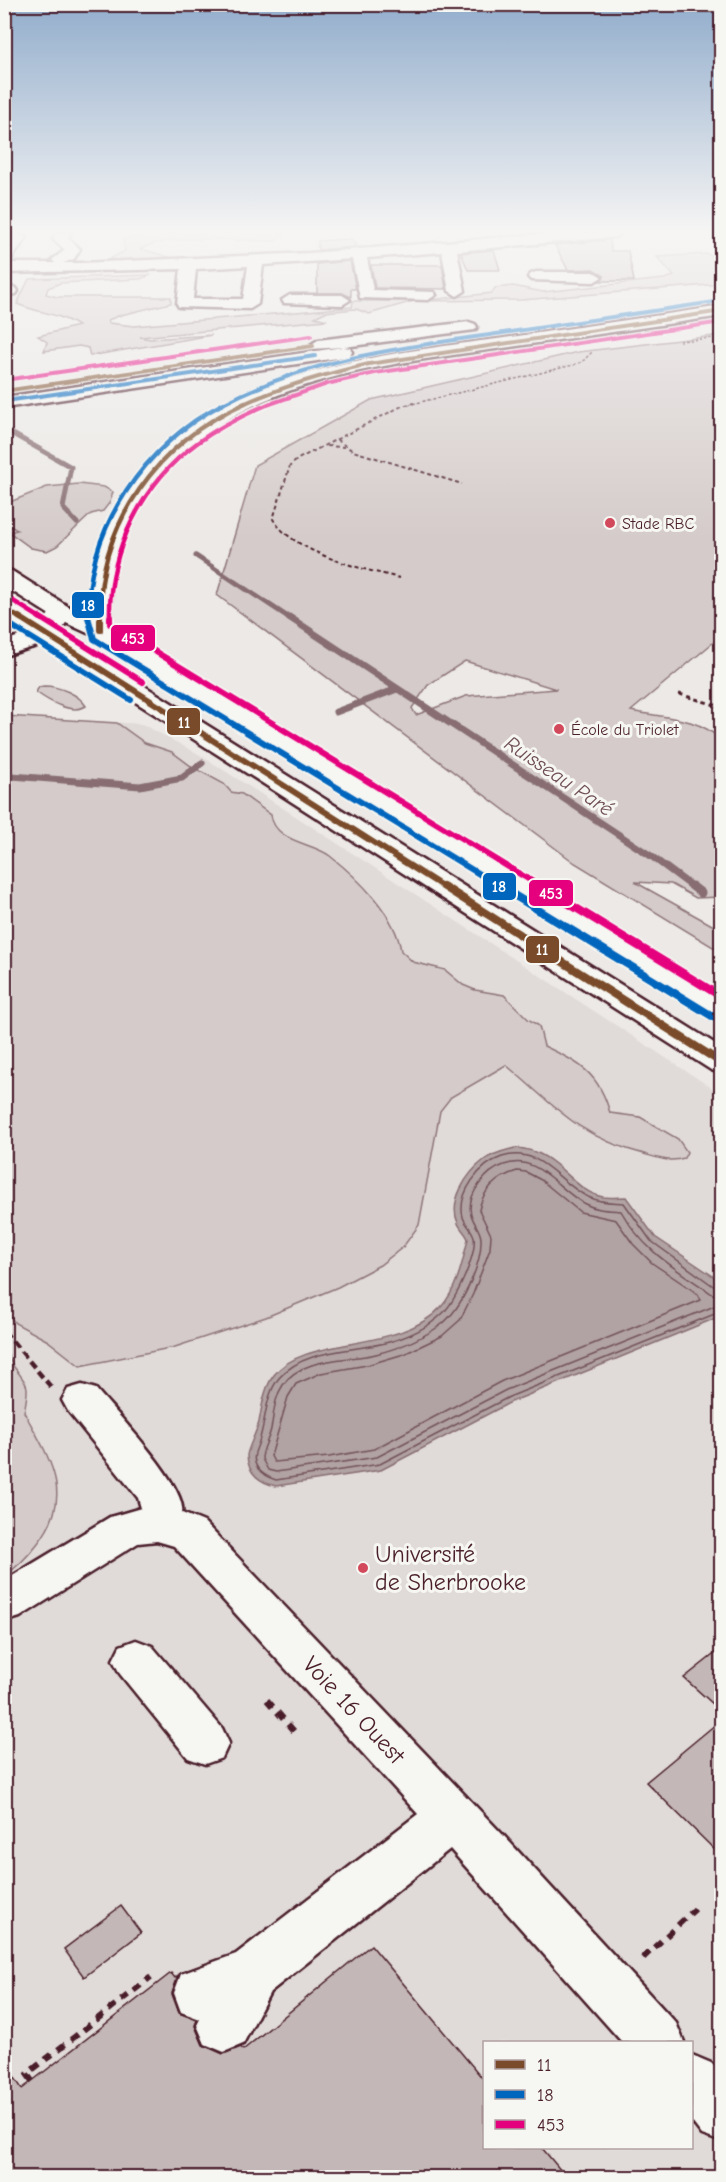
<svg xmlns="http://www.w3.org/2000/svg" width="726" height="2182" font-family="'Comic Neue',sans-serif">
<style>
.built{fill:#e0dad8;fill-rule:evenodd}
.green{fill:#d4cbca;stroke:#8f757a;stroke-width:1.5;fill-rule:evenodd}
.water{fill:#b1a2a3;stroke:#886e73;stroke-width:1.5}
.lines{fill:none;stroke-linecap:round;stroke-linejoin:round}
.shore{stroke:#73535b;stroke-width:1.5}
.stream-far2{stroke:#886e73;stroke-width:5}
.stream-far1{stroke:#886e73;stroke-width:7}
.stream{stroke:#886e73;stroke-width:9}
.building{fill:#c4b7b7;stroke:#4a1f2b;stroke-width:1.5}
.minor-casing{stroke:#4a1f2b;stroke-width:5}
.major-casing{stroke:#4a1f2b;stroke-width:5}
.highway-casing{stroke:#4a1f2b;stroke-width:5}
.path-far4{stroke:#4a1f2b;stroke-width:1.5;stroke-dasharray:3 2;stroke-linecap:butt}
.path-far3{stroke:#4a1f2b;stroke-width:2;stroke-dasharray:4 3;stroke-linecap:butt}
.path-far2{stroke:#4a1f2b;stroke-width:3;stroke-dasharray:4.5 4;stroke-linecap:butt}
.path-far1{stroke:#4a1f2b;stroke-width:4.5;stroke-dasharray:8 5;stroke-linecap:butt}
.path{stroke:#4a1f2b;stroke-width:6;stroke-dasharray:9 7;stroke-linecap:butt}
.minor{fill:#f6f6f2;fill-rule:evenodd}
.major{fill:#f6f6f2;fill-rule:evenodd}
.highway{fill:#f6f6f2;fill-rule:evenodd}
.bus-1-far3-casing{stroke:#f6f6f2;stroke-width:6}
.bus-1-far2-casing{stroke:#f6f6f2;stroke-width:8}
.bus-1-far1-casing{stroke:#f6f6f2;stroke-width:10}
.bus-1-casing{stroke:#f6f6f2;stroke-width:12}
.bus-2-far3-casing{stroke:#f6f6f2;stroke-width:6}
.bus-2-far2-casing{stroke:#f6f6f2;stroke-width:8}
.bus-2-far1-casing{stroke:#f6f6f2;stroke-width:10}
.bus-2-casing{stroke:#f6f6f2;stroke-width:12}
.bus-3-far3-casing{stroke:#f6f6f2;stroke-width:6}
.bus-3-far2-casing{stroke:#f6f6f2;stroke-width:8}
.bus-3-far1-casing{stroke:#f6f6f2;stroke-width:10}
.bus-3-casing{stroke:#f6f6f2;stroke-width:12}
.bus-1-far3{stroke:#7a4b2a;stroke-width:4}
.bus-1-far2{stroke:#7a4b2a;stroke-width:4.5}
.bus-1-far1{stroke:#7a4b2a;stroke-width:6}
.bus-1{stroke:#7a4b2a;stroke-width:8}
.bus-2-far3{stroke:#0065bd;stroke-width:4}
.bus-2-far2{stroke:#0065bd;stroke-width:4.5}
.bus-2-far1{stroke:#0065bd;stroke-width:6}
.bus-2{stroke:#0065bd;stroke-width:8}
.bus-3-far3{stroke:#e5007d;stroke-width:4}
.bus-3-far2{stroke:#e5007d;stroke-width:4.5}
.bus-3-far1{stroke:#e5007d;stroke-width:6}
.bus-3{stroke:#e5007d;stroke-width:8}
.poi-dot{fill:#d1495b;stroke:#f6f6f2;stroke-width:2}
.labels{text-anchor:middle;stroke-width:6;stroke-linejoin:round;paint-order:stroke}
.far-poi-label{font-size:16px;fill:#4a1f2b;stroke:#f6f6f2;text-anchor:start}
.water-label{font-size:21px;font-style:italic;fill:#6e4d55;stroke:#f6f6f2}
.near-poi-label{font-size:24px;fill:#4a1f2b;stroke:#f6f6f2;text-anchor:start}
.near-street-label{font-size:24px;fill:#4a1f2b;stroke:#f6f6f2}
.line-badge{stroke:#f6f6f2;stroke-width:2}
.badge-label{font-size:16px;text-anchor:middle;font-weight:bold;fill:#fff}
</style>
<rect width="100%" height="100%" fill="#ece9e6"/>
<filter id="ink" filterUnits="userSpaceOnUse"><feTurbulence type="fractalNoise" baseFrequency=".0167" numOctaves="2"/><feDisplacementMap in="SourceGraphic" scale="12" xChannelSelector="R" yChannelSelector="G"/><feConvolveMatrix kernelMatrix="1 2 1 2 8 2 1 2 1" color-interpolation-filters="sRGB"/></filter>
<g filter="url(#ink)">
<!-- built -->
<path class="built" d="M4,716l138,8 58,31 95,61 426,278v1083h-716zM484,2042h208v106h-208z"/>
<!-- green -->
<g class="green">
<path d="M285,233l-10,8c-36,1 -103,-10 -134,8l35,10 -68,1 17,-9 -2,-12 19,-5z"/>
<path d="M707,254l14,6v24l-200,16 -101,1 72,-8 3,-5 18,-2 30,6 121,-13 10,-3 -17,-19z"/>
<path d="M151,275l-11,4 -80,4 -12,5 -2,6 11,3h114v6l-50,12 -13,5 1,3 25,3 218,-19 1,-6h61l-45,13 -13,-5 -31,3 -10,5 12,3 -187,17 10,2 62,-4 -122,21 -2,-8 -9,-2 -35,5 3,-9 -9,-6 40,-10c-19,-13 -40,-13 -61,-22l12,-25z"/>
<path d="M721,335v301l-90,75c31,7 67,5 90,29v157l-25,1 -25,-14 -36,-2 86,48v22l-146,-89 -358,-268 38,-130 116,-65 207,-48zM465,661l91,28h1l-91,7 -50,19 -4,-7 16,-23z"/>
<path d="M79,484l25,3 9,5 -3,10 -7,9 -12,3 -34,32 -10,5 -16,-3 -22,-16 8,-2 -12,-7v-19l42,-17z"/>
<path d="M44,686c14,0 35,8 42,20 -14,9 -38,-5 -50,-14l3,-5z"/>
<path d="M5,716l112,7 28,20 27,9 19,14 33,18 7,8 11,2 29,21c4,28 41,27 59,41 28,22 66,59 71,95l12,11 32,8 18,15 12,5 29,5 24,24 11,7 5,20c36,17 55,27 66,67l30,4 38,22 9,13 -3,6c-14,5 -26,0 -40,-4 -66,-17 -89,-48 -138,-89l-55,32 -11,14 -21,114 -16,22 -23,18 -42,22 -72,30 -91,30 -95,19 -32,-25 -33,-18 -10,-13z"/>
<path d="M5,1349c3,6 5,13 9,18 16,20 15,19 10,45 25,46 52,83 14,131 -10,13 -20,24 -33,32z"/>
</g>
<!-- water -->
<path class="water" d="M515,1148c45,2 54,42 88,49 7,1 16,0 23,0l29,40 58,39 8,9v31l-210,86 -130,68 -105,16c-15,-3 -28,-12 -29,-30 -1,-4 10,-25 12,-34 3,-16 5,-34 15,-47 30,-40 126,-22 167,-68 16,-17 22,-47 27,-68 -2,-6 -8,-10 -10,-16 -10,-22 9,-50 26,-63 9,-7 20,-9 31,-12z"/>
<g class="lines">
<!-- shore -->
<g class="shore">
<path d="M517,1171l9,1 15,8 39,32 36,8 17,24 19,19 46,31 3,6 -199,81 -128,68 -45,8 -55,5 -3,-6 17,-59 8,-13 25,-11 46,-8 37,-11 38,-18 18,-16 13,-26 17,-45 1,-14 -12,-25c4,-21 18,-33 38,-39z"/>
<path d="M722,1289l-6,-1 -65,-47 -27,-38c-12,-1 -24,0 -36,-6 -30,-14 -47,-52 -86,-40 -22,7 -45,36 -39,60 2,7 9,12 11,20 3,18 -19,66 -33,78 -14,13 -34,22 -52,27 -35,10 -85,6 -110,36 -15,18 -13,48 -22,69 -8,17 3,28 19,33l104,-16 129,-67 213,-86"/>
<path d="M722,1296l-10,-2c-37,-26 -68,-42 -91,-83 -12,-1 -25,-1 -36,-7 -26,-13 -48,-52 -81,-39 -18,6 -38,30 -33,49 2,9 10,16 10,25 1,26 -20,70 -39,85 -20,15 -43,24 -66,30 -29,7 -75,3 -93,31 -9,13 -9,29 -12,44 -2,10 -9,20 -9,30l6,11 8,2 101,-15 129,-67 216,-87"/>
</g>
<!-- stream-far2 -->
<g class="stream-far2">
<path d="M4,429l67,38 -8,41 14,15"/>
<path d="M196,556l95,63"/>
</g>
<!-- stream-far1 -->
<g class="stream-far1">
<path d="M289,617l362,239 43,32"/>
<path d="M336,712l61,-23"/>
<path d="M4,773l8,3 128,10 42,-8 20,-15"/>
</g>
<!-- stream -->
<g class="stream">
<path d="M692,886l9,7"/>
<path d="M719,1154l3,-2"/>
</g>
</g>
<!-- building -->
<g class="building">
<path d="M351,239l6,8 -39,3v-9z"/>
<path d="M610,240l1,11h17l6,30h-34l4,-5 -11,-7 -25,1 -13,-25z"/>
<path d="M494,250l6,20h-32l-7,-17z"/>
<path d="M350,261l6,28h-5v8l-9,-4h-25v-29z"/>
<path d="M371,265h71l4,24 -71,-1z"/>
<path d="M722,1648v64l-38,-34z"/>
<path d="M722,1719v138l-76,-75z"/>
<path d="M121,1906l20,27 -57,44 -20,-28z"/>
<path d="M371,1945l113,135v68h58l25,30h-563v-117l18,28 149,-116 4,5 3,-3 -6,19 7,19 18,7 -2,6 8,19 20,9 18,-7 2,3z"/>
</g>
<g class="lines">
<defs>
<g id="minor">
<path d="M56,233h14l-2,5 12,11 -6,10 -11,4h17l230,-10 246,-20h66l-7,4 -158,14 8,40 -8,5 -8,-5 -7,-39 -75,6 6,32 61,2 2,3 -8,5 -68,-2 -8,-39 -89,6 -5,39 -8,5 -71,-2 -2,-3 4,-35 -177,4v-10h51l-3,-3 13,-10 -12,-11zM248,266l-5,33h-50l3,-30z"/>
<path d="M19,234l7,4 -14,20 -8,1v-11l10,-13z"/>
<path d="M536,272h58l8,5 -8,5 -63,-2 -3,-3 3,-3z"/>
<path d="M4,286l12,2 2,3 -2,3 -12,2z"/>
<path d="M290,295h52l8,5 -8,5 -58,-2 -2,-3z"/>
<path d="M82,1385l14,4c19,23 92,98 86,124l22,9 300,314 172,187 8,19h-62l-172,-193 -180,143 -27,52 -19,8 -19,-8 -8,-19 3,-6 -19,-7 -7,-19 7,-19 55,-20 182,-140 -244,-268 -17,-5 -19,2 -118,74 -16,5v-41l106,-64 31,-9 -3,-10 -70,-87 -6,-11 6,-11z"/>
<path d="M136,1640l16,6 70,82 7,15 -7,15 -17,6 -17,-6 -68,-84 -7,-14 7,-14z"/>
<path d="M692,2055l19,8 11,11v68l-20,-7 -10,-13z"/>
</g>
<g id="major">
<path d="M4,570l8,1 57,36 39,18 614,371v23l-11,-2 -619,-382 -39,-18 -49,-31z"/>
<path d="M4,601l8,2 710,445v25l-11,-3 -707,-452z"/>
</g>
<g id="highway">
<path d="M722,306v10c-71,10 -141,21 -212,31 -126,18 -284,31 -363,146 -28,42 -39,86 -35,137l-4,5 -8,2 -8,-2c-12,-18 0,-69 7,-88 7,-23 19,-41 32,-60 83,-118 248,-132 380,-150 70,-10 140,-21 211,-31z"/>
<path d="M469,322l6,2 2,3 -2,3 -131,17 6,1 2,4 -2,4 -6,1 -340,51v-11l339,-50 -31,2 -2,-4 8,-5z"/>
<path d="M61,605l8,2 3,5 -16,28 -52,16v-15l35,-11 14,-23z"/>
</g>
</defs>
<!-- minor casing -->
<use href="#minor" class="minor-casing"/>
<!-- major casing -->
<use href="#major" class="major-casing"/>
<!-- highway casing -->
<use href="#highway" class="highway-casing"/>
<!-- path-far4 -->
<g class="path-far4">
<path d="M679,341l35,-3"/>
<path d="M408,405l165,-40 9,-3 10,-10"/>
</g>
<!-- path-far3 -->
<g class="path-far3">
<path d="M337,440l16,11 109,33"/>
<path d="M327,446l17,1"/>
<path d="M400,578c-38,-9 -105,-24 -127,-59l17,-53 8,-7 104,-53 12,-3"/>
</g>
<!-- path-far2 -->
<path class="path-far2" d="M679,694l43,13"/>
<!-- path-far1 -->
<path class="path-far1" d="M4,1331l47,56"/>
<!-- path -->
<g class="path">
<path d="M267,1700l31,36"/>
<path d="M643,1958l52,-49"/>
<path d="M32,2081l-5,-7 124,-97"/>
</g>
<!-- minor -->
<use href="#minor" class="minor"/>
<!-- major -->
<use href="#major" class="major"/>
<!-- highway -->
<use href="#highway" class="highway"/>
<defs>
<g id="bus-1-far3">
<path d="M4,391l309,-45"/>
<path d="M241,405c42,-19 84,-31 128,-41l353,-53"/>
</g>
<g id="bus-1-far2">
<path d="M4,608l17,11"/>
<path d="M100,619c-3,-96 60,-178 145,-216"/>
</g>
<g id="bus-1-far1">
<path d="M19,617l426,271"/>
<path d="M100,617v13"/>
</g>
<path id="bus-1" d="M443,886l279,177"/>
<g id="bus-2-far3">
<path d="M6,401l309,-45"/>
<path d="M221,405c90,-48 189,-59 289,-73 70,-10 141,-21 211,-31"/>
</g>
<path id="bus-2-far2" d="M88,619c-2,-92 57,-174 136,-216"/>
<g id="bus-2-far1">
<path d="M88,617l6,22 408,249"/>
<path d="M4,621l127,79"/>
</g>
<path id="bus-2" d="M499,886l218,133"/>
<g id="bus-3-far3">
<path d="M4,380l307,-44"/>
<path d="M267,405l60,-21 48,-11 347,-51"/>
</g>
<g id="bus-3-far2">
<path d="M10,599l32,20"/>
<path d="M110,619c-2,-68 32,-136 87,-176 23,-17 48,-29 74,-40"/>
</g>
<g id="bus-3-far1">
<path d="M39,617l104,65"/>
<path d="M110,617v7l433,264"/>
</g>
<path id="bus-3" d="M540,886l182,111"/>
</defs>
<!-- bus-1-far3 casing -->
<use href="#bus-1-far3" class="bus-1-far3-casing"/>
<!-- bus-1-far2 casing -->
<use href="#bus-1-far2" class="bus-1-far2-casing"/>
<!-- bus-1-far1 casing -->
<use href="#bus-1-far1" class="bus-1-far1-casing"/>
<!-- bus-1 casing -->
<use href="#bus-1" class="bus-1-casing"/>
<!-- bus-2-far3 casing -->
<use href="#bus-2-far3" class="bus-2-far3-casing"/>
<!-- bus-2-far2 casing -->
<use href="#bus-2-far2" class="bus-2-far2-casing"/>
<!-- bus-2-far1 casing -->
<use href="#bus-2-far1" class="bus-2-far1-casing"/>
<!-- bus-2 casing -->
<use href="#bus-2" class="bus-2-casing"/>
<!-- bus-3-far3 casing -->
<use href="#bus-3-far3" class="bus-3-far3-casing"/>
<!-- bus-3-far2 casing -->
<use href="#bus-3-far2" class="bus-3-far2-casing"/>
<!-- bus-3-far1 casing -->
<use href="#bus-3-far1" class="bus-3-far1-casing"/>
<!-- bus-3 casing -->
<use href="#bus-3" class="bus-3-casing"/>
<!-- bus-1-far3 -->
<use href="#bus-1-far3" class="bus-1-far3"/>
<!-- bus-1-far2 -->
<use href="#bus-1-far2" class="bus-1-far2"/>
<!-- bus-1-far1 -->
<use href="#bus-1-far1" class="bus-1-far1"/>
<!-- bus-1 -->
<use href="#bus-1" class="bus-1"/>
<!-- bus-2-far3 -->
<use href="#bus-2-far3" class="bus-2-far3"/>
<!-- bus-2-far2 -->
<use href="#bus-2-far2" class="bus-2-far2"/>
<!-- bus-2-far1 -->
<use href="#bus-2-far1" class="bus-2-far1"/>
<!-- bus-2 -->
<use href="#bus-2" class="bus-2"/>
<!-- bus-3-far3 -->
<use href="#bus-3-far3" class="bus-3-far3"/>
<!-- bus-3-far2 -->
<use href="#bus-3-far2" class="bus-3-far2"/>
<!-- bus-3-far1 -->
<use href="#bus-3-far1" class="bus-3-far1"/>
<!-- bus-3 -->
<use href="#bus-3" class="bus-3"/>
</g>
</g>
<!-- sky -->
<linearGradient id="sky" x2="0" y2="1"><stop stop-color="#92adcc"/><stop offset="0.43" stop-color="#f6f5f4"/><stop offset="1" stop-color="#f6f5f4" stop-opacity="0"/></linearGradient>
<rect width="726" height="539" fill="url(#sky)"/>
<!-- markers -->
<g class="poi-dot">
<circle cx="610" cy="523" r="6"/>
<circle cx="559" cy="729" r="6"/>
<circle cx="363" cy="1568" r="6"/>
</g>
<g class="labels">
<!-- far-poi labels -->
<g class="far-poi-label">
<text x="622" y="529">Stade RBC</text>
<text x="571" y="735">École du Triolet</text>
</g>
<!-- water labels -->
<g class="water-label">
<text transform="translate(559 776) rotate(34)" y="7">Ruisseau Paré</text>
</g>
<!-- near-poi labels -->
<g class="near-poi-label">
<text x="375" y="1562">Université<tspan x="375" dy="28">de Sherbrooke</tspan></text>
</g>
<!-- near-street labels -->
<g class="near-street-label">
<text transform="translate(354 1710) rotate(47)" y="8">Voie 16 Ouest</text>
</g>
</g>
<g class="line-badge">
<rect x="71" y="591" width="34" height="28" rx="6" fill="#0065bd"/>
<rect x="110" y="624" width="46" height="28" rx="6" fill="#e5007d"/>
<rect x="166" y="707" width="35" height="29" rx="6" fill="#7a4b2a"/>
<rect x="482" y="872" width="35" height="29" rx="6" fill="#0065bd"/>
<rect x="528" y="879" width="46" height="28" rx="6" fill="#e5007d"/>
<rect x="525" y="935" width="35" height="29" rx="6" fill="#7a4b2a"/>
</g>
<g class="badge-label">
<text x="88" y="611">18</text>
<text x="133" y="644">453</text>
<text x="184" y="728">11</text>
<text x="499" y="892">18</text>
<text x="551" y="899">453</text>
<text x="542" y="955">11</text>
</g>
<!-- margin -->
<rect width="726" height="2182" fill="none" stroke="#f6f6f2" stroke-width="24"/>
<rect x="12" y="12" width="702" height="2158" fill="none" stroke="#4a1f2b" stroke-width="2" filter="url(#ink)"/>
<!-- legend -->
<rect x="483" y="2041" width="210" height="108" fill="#f6f6f2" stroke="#b1a0a2" stroke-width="1.5"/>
<rect x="495" y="2060" width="30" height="9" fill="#7a4b2a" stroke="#b1a0a2" stroke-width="1.5"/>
<text x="537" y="2071" font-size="18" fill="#4a1f2b">11</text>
<rect x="495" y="2090" width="30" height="9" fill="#0065bd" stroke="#b1a0a2" stroke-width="1.5"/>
<text x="537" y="2101" font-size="18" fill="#4a1f2b">18</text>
<rect x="495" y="2120" width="30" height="9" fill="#e5007d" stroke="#b1a0a2" stroke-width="1.5"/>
<text x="537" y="2131" font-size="18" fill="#4a1f2b">453</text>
</svg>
